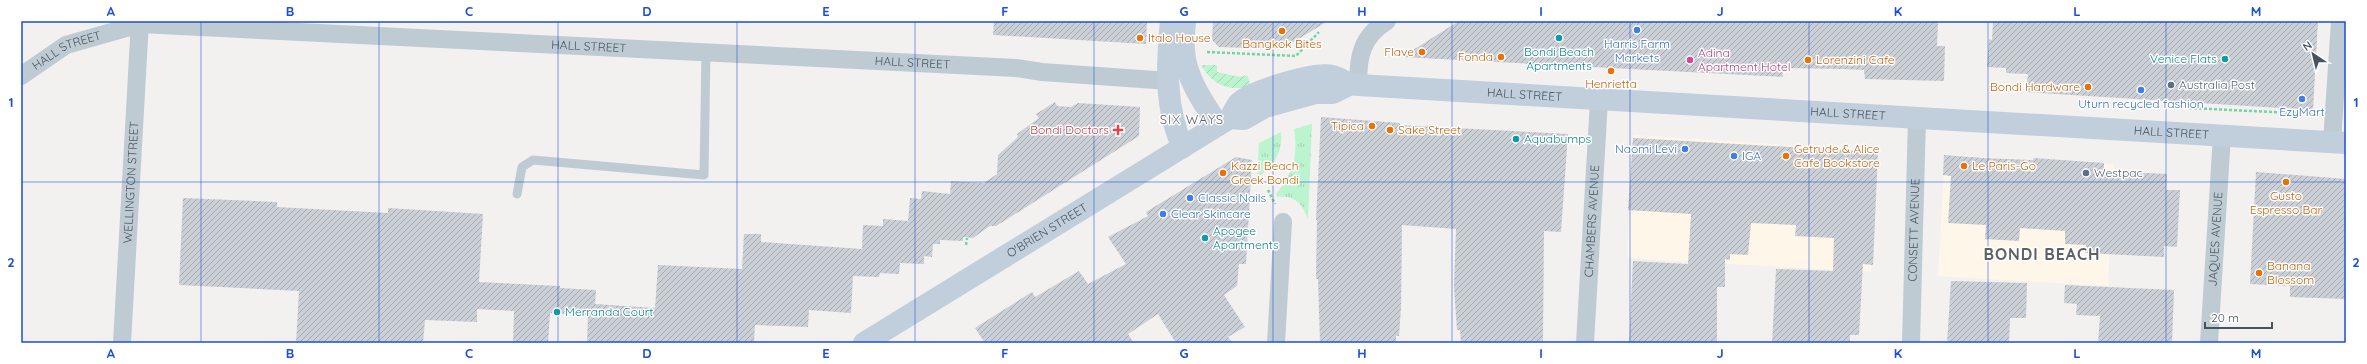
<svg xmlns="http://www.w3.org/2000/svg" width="2367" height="364" font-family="Quicksand,sans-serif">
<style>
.commercial{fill:#fef7e9}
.grass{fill:url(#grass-tufts)}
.garden{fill:url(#garden-furrows)}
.building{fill:url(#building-hatch)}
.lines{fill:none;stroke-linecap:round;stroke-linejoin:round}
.path{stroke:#6fd6a0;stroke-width:2.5;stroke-dasharray:3 2;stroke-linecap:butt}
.lane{stroke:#bfcbd3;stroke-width:9}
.street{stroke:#bfcbd3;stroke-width:18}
.secondary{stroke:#c1cedb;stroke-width:22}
.grid{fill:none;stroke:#1d4ed8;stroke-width:1;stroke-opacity:0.55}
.shop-dot{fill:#3f7fe0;stroke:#fff;stroke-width:1.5}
.food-dot{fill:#e8710a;stroke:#fff;stroke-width:1.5}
.culture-dot{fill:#0f9aa8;stroke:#fff;stroke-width:1.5}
.hotel-dot{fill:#d1479c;stroke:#fff;stroke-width:1.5}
.service-dot{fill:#5c6f8a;stroke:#fff;stroke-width:1.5}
.health-dot{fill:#e0444e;stroke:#fff;stroke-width:1.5}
.labels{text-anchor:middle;stroke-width:3;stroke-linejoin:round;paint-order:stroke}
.food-label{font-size:12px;fill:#c56008;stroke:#fff;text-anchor:start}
.shop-label{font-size:12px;fill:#366cbe;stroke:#fff}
.street-label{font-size:12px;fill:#465460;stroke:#fff}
.culture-label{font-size:12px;fill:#0d838f;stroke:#fff;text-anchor:start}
.hotel-label{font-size:12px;fill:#b23c85;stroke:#fff;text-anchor:start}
.service-label{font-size:12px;fill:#4e5e75;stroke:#fff;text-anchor:start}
.health-label{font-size:12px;fill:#be3a42;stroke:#fff;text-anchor:end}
.neighbourhood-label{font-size:13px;letter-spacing:1px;fill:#5c6166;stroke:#fff}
.district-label{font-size:16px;font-weight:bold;letter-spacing:1px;fill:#5c6166;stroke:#fff}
.neatline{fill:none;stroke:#1d4ed8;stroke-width:1.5}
.grid-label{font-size:13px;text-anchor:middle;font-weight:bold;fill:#1d4ed8}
</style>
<defs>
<pattern id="grass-tufts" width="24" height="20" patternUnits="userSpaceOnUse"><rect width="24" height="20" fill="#bbf4cf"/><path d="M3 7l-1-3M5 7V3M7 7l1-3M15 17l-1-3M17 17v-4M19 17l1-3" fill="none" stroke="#a2d3b4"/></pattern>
<pattern id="garden-furrows" width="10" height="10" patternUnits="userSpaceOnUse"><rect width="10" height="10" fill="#bbf4cf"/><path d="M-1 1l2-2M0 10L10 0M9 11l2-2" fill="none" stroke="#a2d3b4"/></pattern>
<pattern id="building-hatch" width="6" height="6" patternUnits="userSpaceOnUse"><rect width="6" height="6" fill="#cbcfd6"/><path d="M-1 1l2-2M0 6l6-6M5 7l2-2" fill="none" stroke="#a7abb1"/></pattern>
</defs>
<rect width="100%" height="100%" fill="#f3f0f0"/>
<!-- commercial -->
<g class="commercial">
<path d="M1634,135l244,16 -7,121 -244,-14z"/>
<path d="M1945,155l169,9 -6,122 -170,-10z"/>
</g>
<!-- grass -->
<g class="grass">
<path d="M1312,124l-4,95c-6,-16 -13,-24 -31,-22l-1,-3c18,-21 22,-39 18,-65z"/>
<path d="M1281,132c2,21 -7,33 -24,46l2,-35z"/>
</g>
<!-- garden -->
<path class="garden" d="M1201,65h16v7l23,5 7,-2 4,11c-22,6 -39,-1 -50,-21z"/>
<!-- building -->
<g class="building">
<path d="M994,21h153l-1,23 -153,-9z"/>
<path d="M1213,21h115l-46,28 -63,-2 -7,-7z"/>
<path d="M1459,21h479l-1,25h8l-1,35 -79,-2 -1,-9 -21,-1 -61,-1 1,9 -381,-20z"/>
<path d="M1993,21h325l-5,89 -287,-18 2,-18 -22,-1v-5l-19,-1 2,-28 3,1z"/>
<path d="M1055,102l2,4 14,1 7,-4 62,4 -1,29 -143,90h-6l-17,12 -10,-1v4l-23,-1v4h-7l-1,13 -8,-1v8l-24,-1 -1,11 -19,-1 -1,4 -26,-1 -2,37 -42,-3 -1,17 -53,-2 -1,18h-167l1,-28 -38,-2 -2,30h-35l1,-32 -37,-2v13l-52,-2 -2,23h-127l3,-52 -120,-6 4,-87 94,4v5l111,6v-5l95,6 -4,68 81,4v2l36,2 -1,14 60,4 3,-43 84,4 2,-35h17v8l101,7 1,-24 20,1v-7l25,2 2,-23 11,1 1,-8 28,3 1,-13 33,2 13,-9 1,-19 20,-18 -1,-3 22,-16 -3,-4z"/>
<path d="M1321,117l79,6v2l168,9 -7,98 -17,-1 -1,112h-82l-1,-13h-3l-3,-43 2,-58 -54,-4 -1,83 -2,28h-3v7h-76l-2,-64h-2l1,-59h-1z"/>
<path d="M1633,138l245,14 -5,113 -10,-1 -4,71h-9v8h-78l4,-74 57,2 1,-33 -39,-2 1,-11 -45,-2 -3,32 -18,-1v6l-5,-1v28h-8v56h-88l4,-82 55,3 3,-50 -63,-4z"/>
<path d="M1944,155l40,3 49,2 1,-2 70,5v8l63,3 -1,16h14l-3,57 -13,-1v11l-79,-4 1,-8 -21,-1v-13l-45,-3 -1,13 -34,-2 1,-14 -38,-2 3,-47 -8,-1z"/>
<path d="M1236,157l16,3 -6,104h-7l-2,22 -13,9 21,32 -17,10 5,6h-57l-18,-29 -30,20 6,9h-149l-10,-15 57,-36 3,5 44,-26 9,13 38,-20 -18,-27 40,-21 -2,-4z"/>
<path d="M2256,172l90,7v120l-56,-2v-11l-40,-2z"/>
<path d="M1951,281l76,2 -1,35h-16l-1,25h-62z"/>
<path d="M2065,285l109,5 -2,53h-74l2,-27 -24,-1 1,-11 -13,-1z"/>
</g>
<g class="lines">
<!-- path -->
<g class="path">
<path d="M1207,52l89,4 23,-24"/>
<path d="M2189,108l125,6"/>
<path d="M1268,190l7,14"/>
<path d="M966,245l1,-7"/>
</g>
<!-- lane -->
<path class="lane" d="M517,194l5,-27 11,-7 171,15 2,-123"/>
<!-- street -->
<g class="street">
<path id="s1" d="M21,76l45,-31 74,-21 876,44 26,4 127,9"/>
<path d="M1358,85c0,-28 3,-48 29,-64"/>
<path d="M2332,142l8,-121"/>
<path id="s2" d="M122,343l18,-322"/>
<path d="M1276,343l7,-121"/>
<path id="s3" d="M1585,343l14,-243"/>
<path id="s4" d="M1911,343l6,-225"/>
<path id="s5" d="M2209,343l13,-208"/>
</g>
<!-- secondary -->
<g class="secondary">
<path d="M1171,21c-4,42 -7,87 12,126"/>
<path d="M1185,22c-1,9 -2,19 -1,28 1,27 20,54 34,75"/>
<path d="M1230,118l14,1 21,-12 51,-14h17l16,-8"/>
<path id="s6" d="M864,343l366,-225c3,-4 5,-10 8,-14 11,-12 78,-33 94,-28 10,2 15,9 26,9l988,58"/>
</g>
</g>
<!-- grid -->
<path class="grid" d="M201,21v322M379,21v322M558,21v322M737,21v322M915,21v322M1094,21v322M1273,21v322M1452,21v322M1630,21v322M1809,21v322M1988,21v322M2166,21v322M21,182h2325"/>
<!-- markers -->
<g class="shop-dot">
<circle cx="1637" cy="30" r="4"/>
<circle cx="2141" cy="90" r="4"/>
<circle cx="2302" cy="99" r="4"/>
<circle cx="1685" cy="149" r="4"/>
<circle cx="1734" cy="156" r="4"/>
<circle cx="1190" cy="198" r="4"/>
<circle cx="1163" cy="214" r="4"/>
</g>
<g class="food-dot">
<circle cx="1282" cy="31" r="4"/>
<circle cx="1140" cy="38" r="4"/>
<circle cx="1422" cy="52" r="4"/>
<circle cx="1501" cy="57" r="4"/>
<circle cx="1808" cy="60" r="4"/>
<circle cx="1611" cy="71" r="4"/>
<circle cx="2088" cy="87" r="4"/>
<circle cx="1372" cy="126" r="4"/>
<circle cx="1390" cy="130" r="4"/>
<circle cx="1786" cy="156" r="4"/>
<circle cx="1964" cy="166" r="4"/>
<circle cx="1223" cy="173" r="4"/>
<circle cx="2286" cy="182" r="4"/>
<circle cx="2259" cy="273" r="4"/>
</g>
<g class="culture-dot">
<circle cx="1559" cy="38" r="4"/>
<circle cx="2225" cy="59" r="4"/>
<circle cx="1516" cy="139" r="4"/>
<circle cx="1205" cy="238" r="4"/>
<circle cx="557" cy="312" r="4"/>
</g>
<circle class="hotel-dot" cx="1690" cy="60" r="4"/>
<g class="service-dot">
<circle cx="2171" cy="85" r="4"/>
<circle cx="2086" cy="173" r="4"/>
</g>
<path class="health-dot" d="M1116 124h4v4h4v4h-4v4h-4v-4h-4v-4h4z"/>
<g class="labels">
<!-- food labels -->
<g class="food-label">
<text x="1148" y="42">Italo House</text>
<text x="1282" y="48" text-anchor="middle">Bangkok Bites</text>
<text x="1414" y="56" text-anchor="end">Flave</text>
<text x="1493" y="61" text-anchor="end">Fonda</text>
<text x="1816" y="64">Lorenzini Cafe</text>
<text x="1611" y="88" text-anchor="middle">Henrietta</text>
<text x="2080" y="91" text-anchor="end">Bondi Hardware</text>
<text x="1364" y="130" text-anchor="end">Tipica</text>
<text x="1398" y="134">Sake Street</text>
<text x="1794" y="153">Getrude &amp; Alice<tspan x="1794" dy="14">Cafe Bookstore</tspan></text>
<text x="1231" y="170">Kazzi Beach<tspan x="1231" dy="14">Greek Bondi</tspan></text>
<text x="1972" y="170">Le Paris-Go</text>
<text x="2286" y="200" text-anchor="middle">Gusto<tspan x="2286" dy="14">Espresso Bar</tspan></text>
<text x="2267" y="270">Banana<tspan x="2267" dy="14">Blossom</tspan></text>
</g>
<!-- shop labels -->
<g class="shop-label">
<text x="1637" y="48">Harris Farm<tspan x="1637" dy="14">Markets</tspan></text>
<text x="2141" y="108">Uturn recycled fashion</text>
<text x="2302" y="116">EzyMart</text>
<text x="1677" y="153" text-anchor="end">Naomi Levi</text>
<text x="1742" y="160" text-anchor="start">IGA</text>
<text x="1198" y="202" text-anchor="start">Classic Nails</text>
<text x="1171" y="218" text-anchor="start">Clear Skincare</text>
</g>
<!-- street labels -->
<g class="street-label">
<text dy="4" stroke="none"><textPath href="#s1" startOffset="581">HALL STREET</textPath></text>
<text dy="4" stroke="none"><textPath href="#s1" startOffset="53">HALL STREET</textPath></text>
<text dy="4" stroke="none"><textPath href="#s1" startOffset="905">HALL STREET</textPath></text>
<text dy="4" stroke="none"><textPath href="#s6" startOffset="740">HALL STREET</textPath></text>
<text dy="4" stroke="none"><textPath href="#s6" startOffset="1064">HALL STREET</textPath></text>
<text dy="4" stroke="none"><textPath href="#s6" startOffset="1388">HALL STREET</textPath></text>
<text dy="4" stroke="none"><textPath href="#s2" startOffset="161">WELLINGTON STREET</textPath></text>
<text dy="4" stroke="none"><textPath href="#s3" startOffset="122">CHAMBERS AVENUE</textPath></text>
<text dy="4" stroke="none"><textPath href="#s6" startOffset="215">O'BRIEN STREET</textPath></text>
<text dy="4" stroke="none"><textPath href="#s4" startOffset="113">CONSETT AVENUE</textPath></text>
<text dy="4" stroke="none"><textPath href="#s5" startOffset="104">JAQUES AVENUE</textPath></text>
</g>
<!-- culture labels -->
<g class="culture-label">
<text x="1559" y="56" text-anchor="middle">Bondi Beach<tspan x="1559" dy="14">Apartments</tspan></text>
<text x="2217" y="63" text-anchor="end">Venice Flats</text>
<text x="1524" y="143">Aquabumps</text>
<text x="1213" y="235">Apogee<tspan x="1213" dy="14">Apartments</tspan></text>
<text x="565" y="316">Merranda Court</text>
</g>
<!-- hotel labels -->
<g class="hotel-label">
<text x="1698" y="57">Adina<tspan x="1698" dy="14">Apartment Hotel</tspan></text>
</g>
<!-- service labels -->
<g class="service-label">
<text x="2179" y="89">Australia Post</text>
<text x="2094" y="177">Westpac</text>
</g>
<!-- health labels -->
<g class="health-label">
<text x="1109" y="134">Bondi Doctors</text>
</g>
<!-- neighbourhood labels -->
<g class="neighbourhood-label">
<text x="1192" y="124">SIX WAYS</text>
</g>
<!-- district labels -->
<g class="district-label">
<text x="2042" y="260">BONDI BEACH</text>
</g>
</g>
<!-- border -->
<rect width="2367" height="364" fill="none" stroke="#ffffff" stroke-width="44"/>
<!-- north arrow -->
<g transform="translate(2313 54) rotate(325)" stroke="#ffffff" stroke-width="3" paint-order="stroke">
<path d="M0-3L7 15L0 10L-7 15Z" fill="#465460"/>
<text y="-6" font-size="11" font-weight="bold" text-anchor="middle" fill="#465460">N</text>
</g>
<!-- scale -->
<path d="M2205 322v6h67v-6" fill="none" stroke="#465460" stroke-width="2"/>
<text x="2211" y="322" font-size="12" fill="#465460" stroke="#ffffff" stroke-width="3" paint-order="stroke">20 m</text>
<rect x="22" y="22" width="2323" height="320" class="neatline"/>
<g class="grid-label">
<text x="111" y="16">A</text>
<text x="290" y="16">B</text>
<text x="469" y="16">C</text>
<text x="647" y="16">D</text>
<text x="826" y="16">E</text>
<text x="1005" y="16">F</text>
<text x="1184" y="16">G</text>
<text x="1362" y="16">H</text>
<text x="1541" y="16">I</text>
<text x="1720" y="16">J</text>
<text x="1898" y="16">K</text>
<text x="2077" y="16">L</text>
<text x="2256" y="16">M</text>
<text x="11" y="107">1</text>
<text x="2356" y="107">1</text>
<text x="11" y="267">2</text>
<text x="2356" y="267">2</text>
<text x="111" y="358">A</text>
<text x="290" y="358">B</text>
<text x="469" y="358">C</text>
<text x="647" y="358">D</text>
<text x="826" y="358">E</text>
<text x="1005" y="358">F</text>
<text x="1184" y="358">G</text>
<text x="1362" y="358">H</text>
<text x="1541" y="358">I</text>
<text x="1720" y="358">J</text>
<text x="1898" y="358">K</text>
<text x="2077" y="358">L</text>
<text x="2256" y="358">M</text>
</g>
</svg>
